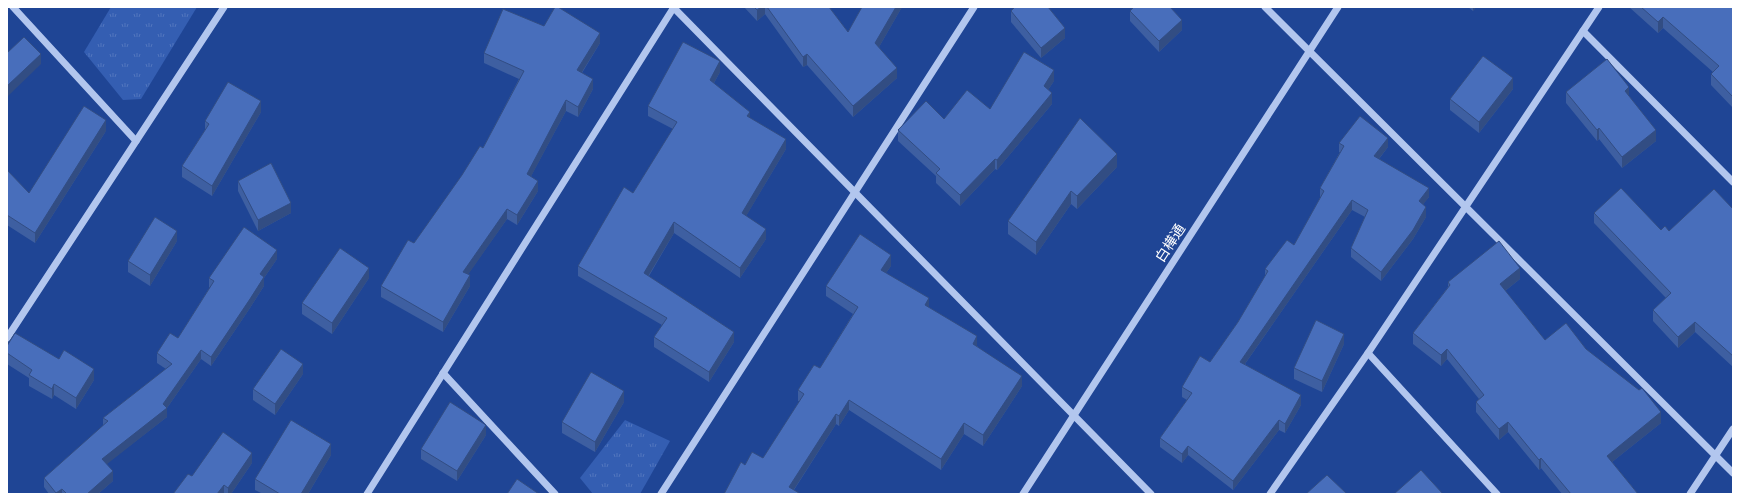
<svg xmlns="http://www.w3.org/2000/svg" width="1740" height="501" font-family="Barlow,'Noto Sans JP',sans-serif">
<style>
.park{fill:url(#park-tufts)}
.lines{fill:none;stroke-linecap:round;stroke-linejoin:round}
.minor{stroke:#b2c6ee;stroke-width:7}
.wall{fill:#3e5fa1}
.shaded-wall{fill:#324d83}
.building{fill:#486ebb;stroke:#324d83}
.labels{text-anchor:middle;stroke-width:3;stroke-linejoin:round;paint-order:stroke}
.street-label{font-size:14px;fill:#fff;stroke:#1f4595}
</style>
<defs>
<pattern id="park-tufts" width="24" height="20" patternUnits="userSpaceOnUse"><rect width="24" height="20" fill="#345eb2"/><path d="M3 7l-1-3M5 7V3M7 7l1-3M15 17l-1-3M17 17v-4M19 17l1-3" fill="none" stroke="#5276be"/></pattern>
</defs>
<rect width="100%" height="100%" fill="#1f4595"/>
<!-- park -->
<g class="park">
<path d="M111,7h86l-56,92 -18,1 -39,-48z"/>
<path d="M625,420l45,21 -30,53h-47l-13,-16z"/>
</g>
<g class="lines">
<!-- minor -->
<g class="minor">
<path d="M13,7l123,134"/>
<path d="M673,7l478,487"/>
<path d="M1265,7l468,466"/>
<path d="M1583,31l150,151"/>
<path d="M7,338l217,-331"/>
<path d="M1368,353l129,141"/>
<path d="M443,373l112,121"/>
<path d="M367,494l307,-487"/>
<path d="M661,494l313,-487"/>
<path d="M1023,494l315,-487"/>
<path d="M1270,494l98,-141 231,-346"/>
<path d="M1690,494l43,-65"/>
</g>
</g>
<!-- wall -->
<g class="wall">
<path d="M744,7h85l19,25 14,-25h40l-23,40 18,31 -44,39 -46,-52 -4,2 -38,-53 -8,7z"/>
<path d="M1468,7h8l-3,4z"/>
<path d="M1629,7h104v101l-22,-23v-11l2,-2 -50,-44 -5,5z"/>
<path d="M1011,11l54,27 -24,20 -30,-36z"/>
<path d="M1130,11l52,19 -23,22 -29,-31z"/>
<path d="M544,26l56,17 -18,30 11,16 -15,28 -12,-6 -35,65 7,15 -21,34 -10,-6 -39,55 2,12 -27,46 -62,-35v-11l33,-43 69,-95 36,-69 -35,-16v-10z"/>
<path d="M720,72l-6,11 36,35 36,31 -40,67 20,23 -26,39 -66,-45 -25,43 85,66 -25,40 -55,-35v-10l8,-12 -84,-49v-10l55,-73 40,-64 -25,-13v-10z"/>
<path d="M1054,81l-6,9 4,14 -55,66 -2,-1 -35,37 -24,-23v-7l-38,-35v-11l46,-11 46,-10z"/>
<path d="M1513,89l-34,44 -29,-23v-11z"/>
<path d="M1566,92l63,4 27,45 -34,27 -23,-29 -2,2 -31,-38z"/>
<path d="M261,112l-49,84 -30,-19v-11l23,-36v-9z"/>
<path d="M106,131l-71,112 -28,-18v-55l22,23z"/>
<path d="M1339,143l49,4 -9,12 50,38 -6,7 3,13 -13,22 -32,42 -30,-24v-9l14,-31 -13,-7 -107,154 56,41 -16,28 -6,-3 -46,60 -45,-35 -6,8 -22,-16v-9l27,-38 -5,-3v-10l28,-25 28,-40 27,-46v-7l29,-24 26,-47v-10l20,-36h-1z"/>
<path d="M1117,167l-40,42 -6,-5 -35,51 -28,-21v-13z"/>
<path d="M238,181l53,32 -33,18 -20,-40z"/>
<path d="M1733,209v158l-38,-35 -17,16 -25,-27v-11l13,-12 -72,-75v-10l67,17 8,1z"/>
<path d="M177,241l-27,45 -22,-14v-11z"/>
<path d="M277,259l-13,19v8l-14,22 -39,58 -10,-7 -34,49v9l-61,47 7,17 -15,13h-49l-5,-7v-9l59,-52v-8l63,-49 -9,-6v-10l21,-15 32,-51h-1v-9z"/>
<path d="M891,266l-5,7 91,73 45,40 -39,60 -19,-12 -23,36 -92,-60 -10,16 -3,-2 -42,66 5,4 -54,-29 18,-7 37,-57h-2v-11l22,-22 33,-54 -27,-18v-10z"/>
<path d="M369,278l-37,56 -30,-20v-11z"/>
<path d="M1520,279l-15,12 40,49 41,9 75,74 -49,39 26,32h-76l-21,-26 -2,2 -31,-38 -9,8 -23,-28v-10l3,-3 -32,-40 -6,7 -28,-22v-11l35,-46v-5z"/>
<path d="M1344,344l-22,48 -28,-13v-11z"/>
<path d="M7,346l52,13 35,21 -18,29 -22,-14 -2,4 -23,-13v-8l-22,-14z"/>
<path d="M303,374l-28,41 -22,-15v-11z"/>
<path d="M624,402l-29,50 -33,-19v-11z"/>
<path d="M486,435l-29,46 -36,-22v-10z"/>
<path d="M331,455l-23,39h-45l-8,-4v-11z"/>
<path d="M252,463l-21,31h-58l19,-18z"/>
</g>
<!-- shaded-wall -->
<g class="shaded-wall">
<path d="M761,7h4v7l-8,7v-11z"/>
<path d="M896,7h6l-27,47v-11z"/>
<path d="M1473,7h3l-3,4z"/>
<path d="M1663,17v11l-5,5v-11z"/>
<path d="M1182,20v10l-23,22v-11z"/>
<path d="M1065,28v10l-24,20v-10z"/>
<path d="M600,33v10l-23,37v-10z"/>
<path d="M41,54v10l-34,33v-11z"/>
<path d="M807,54v11l-4,2v-10z"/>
<path d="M720,61v11l-10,18v-10z"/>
<path d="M897,68v10l-44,39v-11z"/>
<path d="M1054,70v11l-10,15v-10z"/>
<path d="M1513,78v11l-34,44v-11z"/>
<path d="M593,79v10l-15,28v-10z"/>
<path d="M1629,87v11l-4,-7z"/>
<path d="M1052,93v11l-55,66v-10z"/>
<path d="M566,100v11l-39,73v-10z"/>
<path d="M261,101v11l-49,84v-10z"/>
<path d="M750,112v10l-3,-6z"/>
<path d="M106,120v11l-71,112v-10z"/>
<path d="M1599,128v11l-2,2v-11z"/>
<path d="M1656,130v11l-34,27v-11z"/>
<path d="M1388,138v9l-14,18v-9z"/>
<path d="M786,139v10l-44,74v-10z"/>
<path d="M1117,154v13l-40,42v-13z"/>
<path d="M995,159v10l-35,37v-11z"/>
<path d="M538,181v10l-21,34v-10z"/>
<path d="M1429,188v9l-10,13v-9z"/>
<path d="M1071,191v13l-35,51v-13z"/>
<path d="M1352,200v10l-112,161v-9z"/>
<path d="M291,203v10l-33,18v-11z"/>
<path d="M1426,207v10l-13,22 -32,42v-9z"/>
<path d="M507,209v10l-44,63v-10z"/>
<path d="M674,222v11l-30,50v-10z"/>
<path d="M766,229v10l-26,39v-10z"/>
<path d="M177,231v10l-27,45v-11z"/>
<path d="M277,250v9l-13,19v8l-14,22 -39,58v-9l49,-83z"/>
<path d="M891,255v11l-10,14v-10z"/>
<path d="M369,268v10l-37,56v-11z"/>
<path d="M1520,268v11l-20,16v-11z"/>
<path d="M470,275v11l-27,46v-10z"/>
<path d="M929,298v11l-4,-4z"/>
<path d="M1695,322v10l-17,16v-11z"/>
<path d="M734,332v10l-25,40v-10z"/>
<path d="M1344,334v10l-22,48v-11z"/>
<path d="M977,336v10l-4,8v-10z"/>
<path d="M1447,349v10l-6,7v-11z"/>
<path d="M201,350v9l-34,49v9l-65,51v-9l61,-55z"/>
<path d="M303,364v10l-28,41v-11z"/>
<path d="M94,369v11l-18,29v-11z"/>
<path d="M1022,376v10l-39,60v-11z"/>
<path d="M54,384v11l-2,4v-10z"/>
<path d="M624,391v11l-29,50v-10z"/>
<path d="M1301,395v10l-16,28v-9z"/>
<path d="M849,400v10l-10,16v-10z"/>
<path d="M1661,412v11l-54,43v-10z"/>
<path d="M836,414v10l-45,70 -2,-7z"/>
<path d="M1279,420v10l-46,60v-9z"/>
<path d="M1508,422v10l-9,8v-11z"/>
<path d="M964,423v11l-23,36v-11z"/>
<path d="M486,425v10l-29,46v-10z"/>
<path d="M331,444v11l-23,39h-7z"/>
<path d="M1188,446v9l-6,8v-9z"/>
<path d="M252,453v10l-21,31h-3v-6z"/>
<path d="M1541,458v10l-2,2v-10z"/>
<path d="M113,471v10l-15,13h-11z"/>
<path d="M224,485v9h-7z"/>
<path d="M62,489v5h-6v-1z"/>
</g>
<!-- building -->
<g class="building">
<path d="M555,7h3l42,26 -23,37 16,9 -15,28 -12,-7 -39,74 11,7 -21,34 -10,-6 -44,63 7,3 -27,47 -62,-36 27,-46 6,3 48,-68 18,-29 3,2 41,-77 -40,-18 19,-44 41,17z"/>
<path d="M754,7h7l-4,3z"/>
<path d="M767,7h62l19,25 14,-25h34l-21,36 22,25 -44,38 -46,-52 -4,3z"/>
<path d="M1015,7h33l17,21 -24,20 -30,-37z"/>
<path d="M1134,7h36l12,13 -23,21 -29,-30z"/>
<path d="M1641,7h92v90l-22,-23 8,-8 -56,-49 -5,5z"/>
<path d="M24,37l17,17 -34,32v-33z"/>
<path d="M683,42l37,19 -10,19 40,32 -3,4 39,23 -44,74 24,16 -26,39 -66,-46 -30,51 90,59 -25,40 -55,-35 13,-19 -89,-52 46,-79 9,6 44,-71 -29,-16z"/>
<path d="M1024,52l30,18 -10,16 8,7 -55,67 -2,-1 -35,36 -24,-22 4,-4 -42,-39 28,-29 18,18 23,-29 23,19z"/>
<path d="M1483,56l30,22 -34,44 -29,-23z"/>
<path d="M1607,59l22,28 -4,4 31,39 -34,27 -23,-29 -2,2 -31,-38z"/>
<path d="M228,82l33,19 -49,85 -30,-20 27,-42 -4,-3z"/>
<path d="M84,106l22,14 -71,113 -28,-18v-45l22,23z"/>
<path d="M1360,116l28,22 -14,18 55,32 -10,13 7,6 -13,23 -32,42 -30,-24 17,-38 -16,-10 -112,162 61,33 -16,29 -6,-4 -46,61 -45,-35 -6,8 -22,-16 32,-45 -10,-6 18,-31 10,6 28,-40 30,-51 -3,-2 22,-29 7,5 30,-54 -4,-3 24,-42 -5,-3z"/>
<path d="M1080,118l37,36 -40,42 -6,-5 -35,51 -28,-21z"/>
<path d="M271,163l20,40 -33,17 -20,-39z"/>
<path d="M1621,188l40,42 4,-4 4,5 45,-42 19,20v147l-38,-34 -17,15 -25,-27 18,-17 -77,-80z"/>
<path d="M155,217l22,14 -27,44 -22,-14z"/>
<path d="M244,227l33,23 -17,24 4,3 -14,22 -39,58 -10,-7 -38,54 4,4 -65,51 11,12 -26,23h-20l-5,-5 -6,4 -12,-15 64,-57 -5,-3 69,-54 -15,-11 13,-20 8,5 36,-57 -5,-3z"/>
<path d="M860,234l31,21 -10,15 48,28 -4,7 52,31 -4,8 49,32 -39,59 -19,-12 -23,36 -92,-59 -10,16 -3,-2 -47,73 10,6 -1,1h-74l17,-32 4,3 7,-13 11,6 41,-64 -6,-4 16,-25 6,3 38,-61 -32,-21z"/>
<path d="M1499,241l21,27 -20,16 45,56 21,-17 20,26 53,41 3,-2 19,24 -54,44 31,38h-67l-30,-36 -2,2 -31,-38 -9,7 -23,-27 8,-7 -37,-46 -6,6 -28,-22 37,-48 -2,-3z"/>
<path d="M340,248l29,20 -37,55 -30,-20z"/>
<path d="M1316,320l28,14 -22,47 -28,-13z"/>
<path d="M15,333l44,26 5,-9 30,19 -18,29 -22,-14 -2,5 -23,-14 3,-5 -25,-17v-7z"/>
<path d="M281,349l22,15 -28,40 -22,-15z"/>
<path d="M591,372l33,19 -29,51 -33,-20z"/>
<path d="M450,402l36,23 -29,46 -36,-22z"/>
<path d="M291,420l40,24 -30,50h-21l-25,-15z"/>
<path d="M223,432l29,21 -24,35 -4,-3 -7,9h-44l15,-20 4,2z"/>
<path d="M1421,470l22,24h-49z"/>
<path d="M1327,475l20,19h-41z"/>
<path d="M517,479l22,15h-32z"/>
</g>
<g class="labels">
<!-- street labels -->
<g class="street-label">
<text transform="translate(1170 243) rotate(-57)" y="5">白樺通</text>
</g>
</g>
<!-- border -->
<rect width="1740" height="501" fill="none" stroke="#ffffff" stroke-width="16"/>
</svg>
